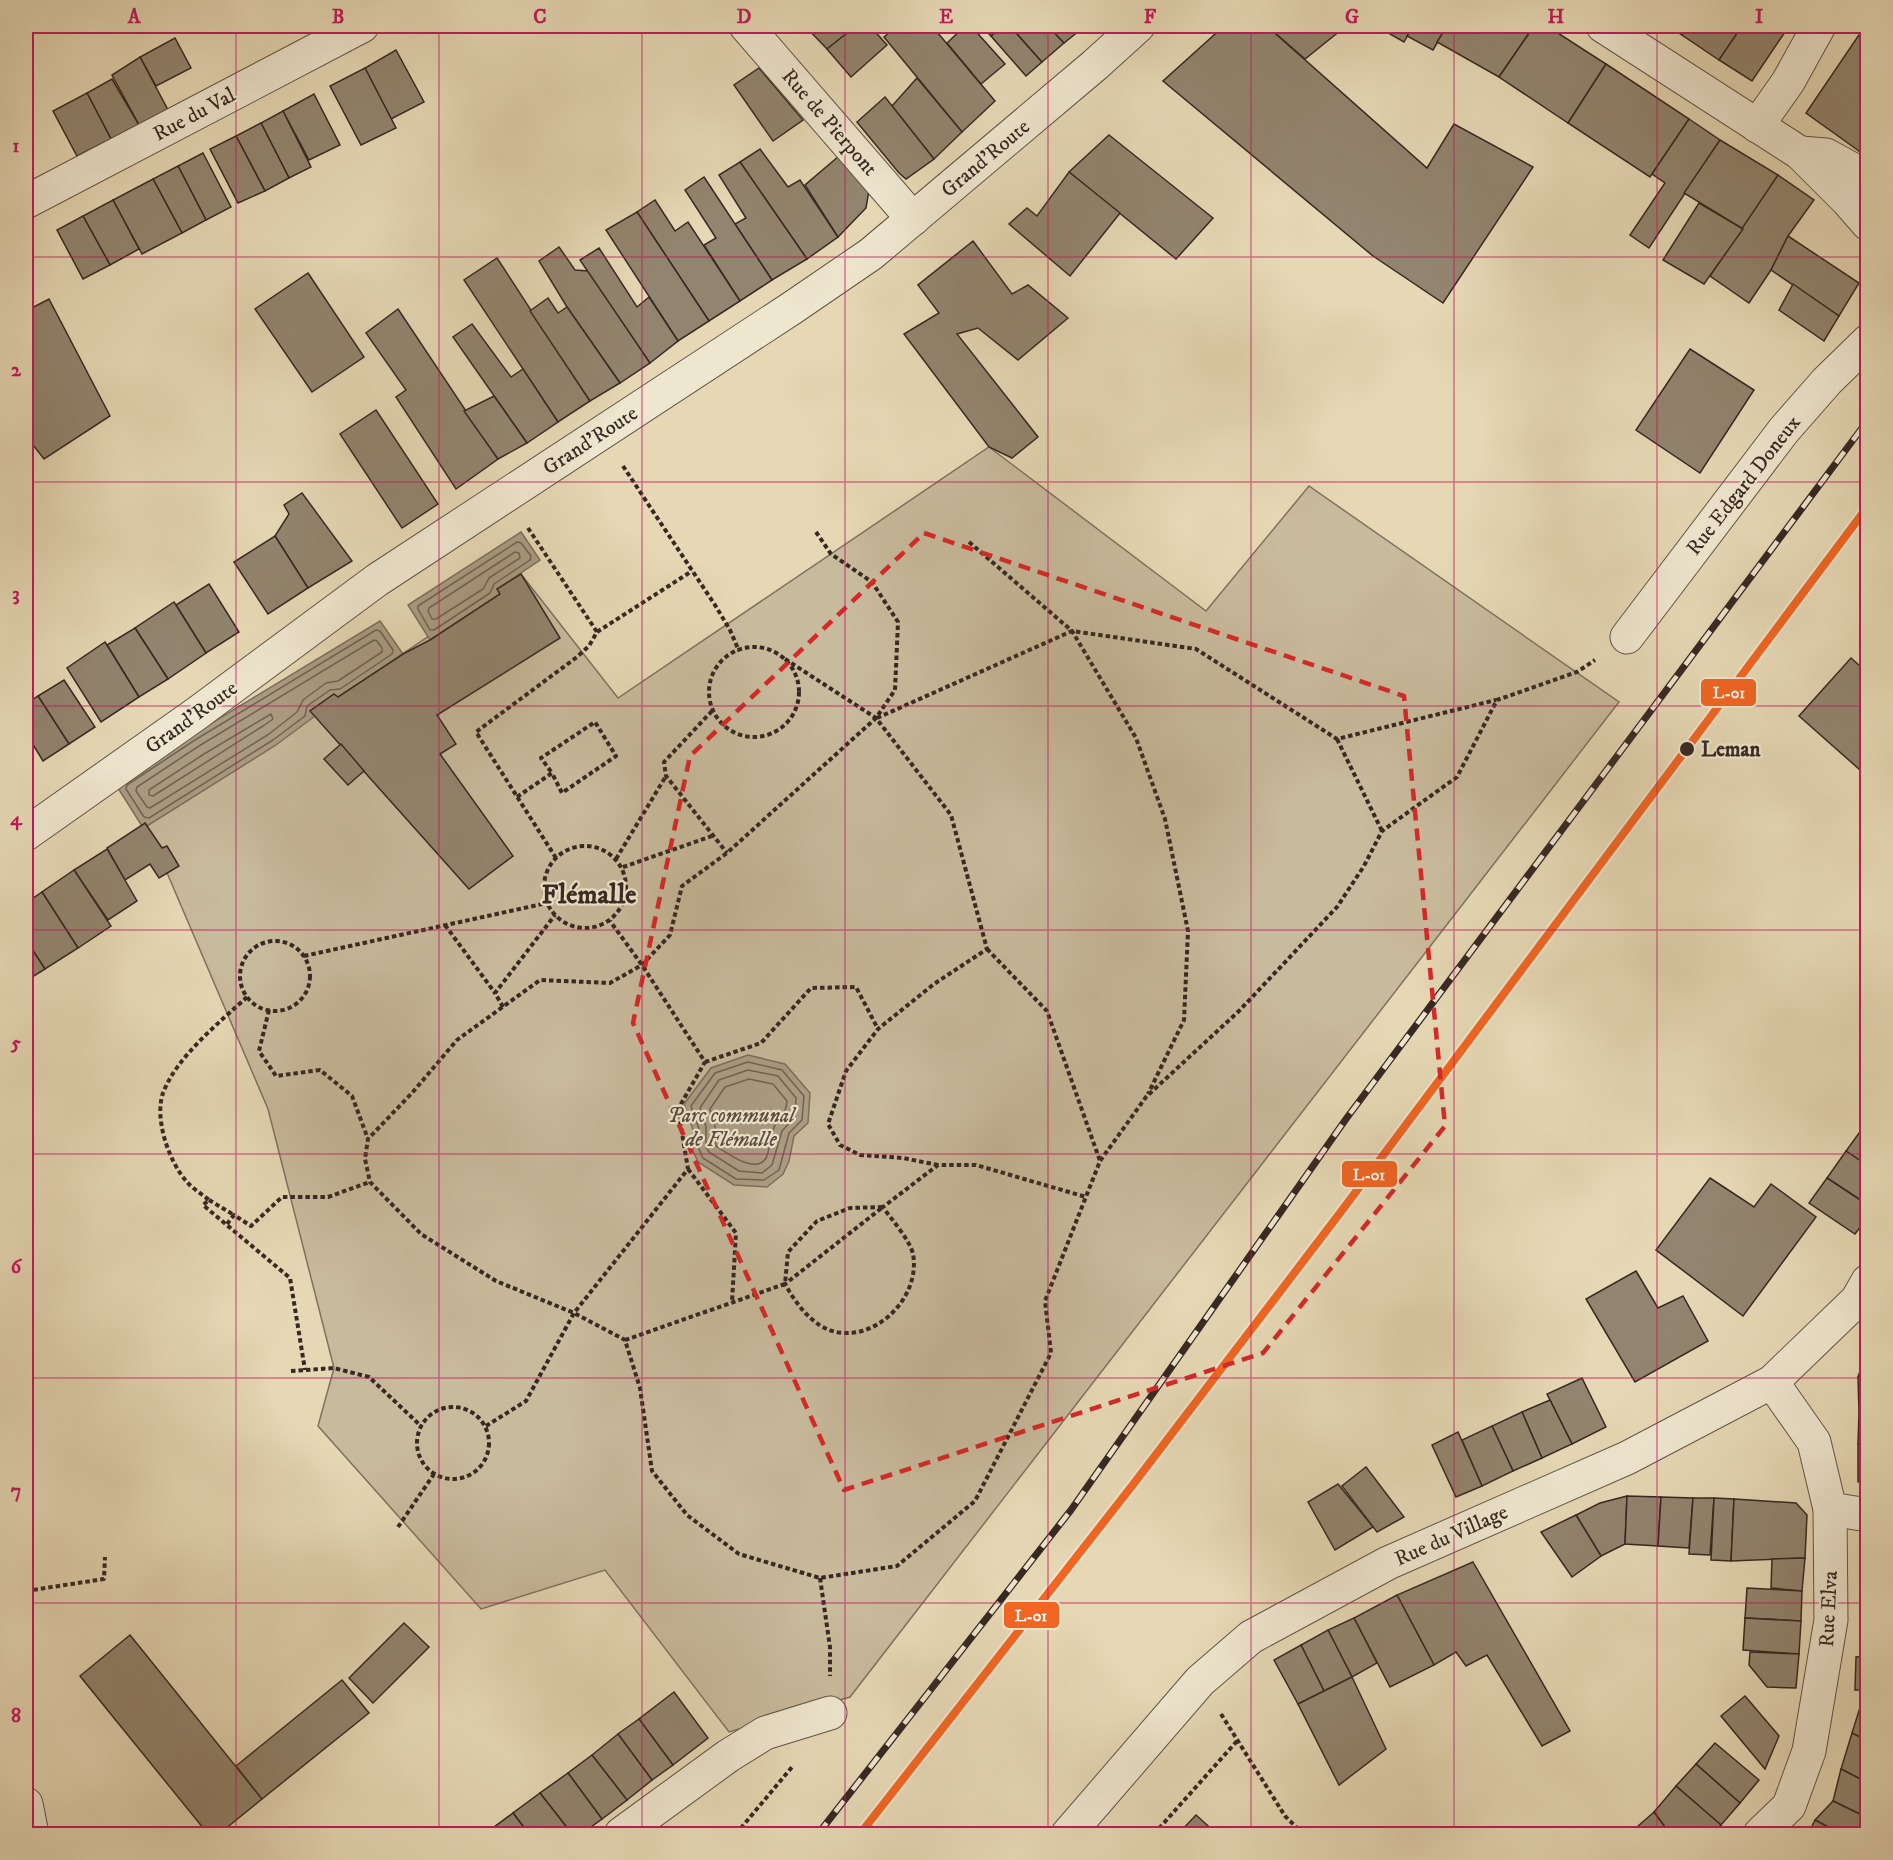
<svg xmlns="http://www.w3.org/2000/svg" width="1893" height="1860" font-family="'IM FELL DW Pica',serif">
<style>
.green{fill:#c8ba9c;stroke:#7f715f;stroke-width:1.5}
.water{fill:#aa9c83;stroke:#7c6e5c;stroke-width:1.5}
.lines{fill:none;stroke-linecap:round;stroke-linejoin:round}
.shore{stroke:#706252;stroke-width:1.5}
.building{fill:#92846e;stroke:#362822;stroke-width:1.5}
.minor-casing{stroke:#625447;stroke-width:35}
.path{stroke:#362822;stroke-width:4;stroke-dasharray:4.5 3;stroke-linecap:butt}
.minor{stroke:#efe6cf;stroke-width:33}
.rail-casing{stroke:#362822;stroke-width:7}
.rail{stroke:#efe6cf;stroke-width:4.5;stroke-dasharray:14;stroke-linecap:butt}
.rail-1-casing{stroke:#efe6cf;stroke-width:12}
.rail-1{stroke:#f26522;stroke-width:8}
.marked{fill:none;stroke:#d62828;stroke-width:4.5;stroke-dasharray:12 8;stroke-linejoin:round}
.grid{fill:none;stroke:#c2185b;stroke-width:1.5;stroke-opacity:0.55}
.stop-dot{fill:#362822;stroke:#efe6cf;stroke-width:2}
.labels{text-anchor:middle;stroke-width:4.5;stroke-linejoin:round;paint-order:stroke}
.street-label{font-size:21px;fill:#362822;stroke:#efe6cf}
.stop-label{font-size:21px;font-weight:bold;fill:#362822;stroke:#efe6cf;text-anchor:start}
.park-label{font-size:21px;font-style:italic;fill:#5a4c40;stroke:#efe6cf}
.district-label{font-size:27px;font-weight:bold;fill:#362822;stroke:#efe6cf}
.line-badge{stroke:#efe6cf;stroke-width:2}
.badge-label{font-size:16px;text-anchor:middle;font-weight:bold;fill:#fff}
.neatline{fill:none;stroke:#c2185b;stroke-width:2}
.grid-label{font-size:20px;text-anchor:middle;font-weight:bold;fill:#c2185b}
</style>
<rect width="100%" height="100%" fill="#e6d8b5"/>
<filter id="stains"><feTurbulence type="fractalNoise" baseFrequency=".00333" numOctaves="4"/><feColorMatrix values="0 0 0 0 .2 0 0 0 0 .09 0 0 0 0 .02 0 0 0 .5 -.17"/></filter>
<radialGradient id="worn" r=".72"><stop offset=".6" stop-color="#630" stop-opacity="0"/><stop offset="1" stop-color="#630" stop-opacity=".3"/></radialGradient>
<!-- green -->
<path class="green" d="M989,447l217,164 103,-125 310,216 -769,995 -121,35 -124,-162 -124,39 -163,-183 16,-58 -66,-259 -121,-283 374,-252 97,124z"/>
<!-- water -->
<g class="water">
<path d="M521,532l19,28 -43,29 3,5 -70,46 -22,-35z"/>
<path d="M380,621l23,33 -88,62 -39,29 -129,81 -2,-3 -3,3 -26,-41 76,-50z"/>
<path d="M748,1055l37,9 25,29 -2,30 -14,13 -5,25 -6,13 -16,13 -33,-2 -36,-23 -5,-11v-21l-9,-26 27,-36z"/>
</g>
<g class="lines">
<!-- shore -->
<g class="shore">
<path d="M517,542l4,1 10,13 -1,4 -36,24 -4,9 -56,37h-4l-12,-21v-3z"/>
<path d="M515,552l4,1 1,5 -31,20 -6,11 -47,30h-4l-4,-8 1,-3z"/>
<path d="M376,630l4,1 13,19 -1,4 -52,35 -10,1 -23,16 -2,10 -32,24 -124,78 -5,-1 -18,-28 1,-4 68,-45z"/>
<path d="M374,640l3,1 5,7v4l-44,29 -12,2 -23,17 -6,12 -28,22 -119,74 -3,-1 -11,-16 1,-4 62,-41z"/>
<path d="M271,714l2,5 -10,7 -110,70 -4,-1v-5l55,-36z"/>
<path d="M748,1062l34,8 22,26 -2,24 -13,13 -10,37 -15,10 -28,-1 -33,-21 -4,-9v-20l-8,-23 24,-33z"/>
<path d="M748,1070l30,6 18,22 -1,19 -13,14 -10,34 -10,8 -23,-2 -30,-19 -3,-5v-20l-6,-19 19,-28z"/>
<path d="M749,1079l24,5 14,17c-1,16 -10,16 -14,29 -3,8 -3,20 -7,28 -10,17 -39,-5 -50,-12l-1,-20 -5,-17 15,-22z"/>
</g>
</g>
<!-- building -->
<g class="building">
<path d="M805,26h51l-29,23z"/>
<path d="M856,26h14l17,19 -36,32 -24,-28z"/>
<path d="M897,26h35l63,75 -33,31 -78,-95z"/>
<path d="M965,26h6l34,38 -24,20 -34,-41z"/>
<path d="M981,26h22l-12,10z"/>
<path d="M1004,26h6l32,36 -16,14 -35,-40z"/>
<path d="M1010,26h38l16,17 -22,19z"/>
<path d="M1048,26h37l-21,17z"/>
<path d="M1224,26h43l160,142 27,-44 79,43 -90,136 -70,-47 -210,-175z"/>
<path d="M1267,26h79l-41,33z"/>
<path d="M1376,26h37l-9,16z"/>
<path d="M1413,26h34l-14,24 -26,-14z"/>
<path d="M1447,26h87l-35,51 -62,-35z"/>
<path d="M1534,26h13l59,38 -38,59 -69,-46z"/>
<path d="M1667,26h21l-6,9z"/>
<path d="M1689,26h53l-23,34 -37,-25z"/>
<path d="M1742,26h47l-37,55 -33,-21z"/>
<path d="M1865,26h3v111l-9,14 -53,-38z"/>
<path d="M175,38l16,30 -35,18 -16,-29z"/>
<path d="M396,50l28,52 -33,17 -26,-51z"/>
<path d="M140,57l28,53 -29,15 -27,-50z"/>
<path d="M1606,64l83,55 -39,58 -82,-54z"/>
<path d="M365,68l31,60 -35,17 -31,-59z"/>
<path d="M759,68l44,52 -30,21 -39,-56z"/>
<path d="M917,78l45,54 -28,27 -42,-53z"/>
<path d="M112,79l27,46 -28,14 -24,-46z"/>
<path d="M87,93l24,46 -34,17 -24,-45z"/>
<path d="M314,94l26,51 -31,15 -26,-49z"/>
<path d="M885,97l49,62 -28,20 -7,-6 -42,-51z"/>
<path d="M283,111l28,56 -22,11 -28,-55z"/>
<path d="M1689,119l31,21 -71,108 -19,-13 35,-52 -13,-9z"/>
<path d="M261,123l28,55 -24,13 -29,-55z"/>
<path d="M1109,135l104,83 -37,41 -107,-87z"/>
<path d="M236,136l29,55 -27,12 -28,-54z"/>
<path d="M1868,137v19l-9,-5z"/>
<path d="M1720,140l58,35 -35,54 -59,-36z"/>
<path d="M760,149l28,38 12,-7 38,57 -31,22 -67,-97z"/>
<path d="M203,153l28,54 -25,13 -28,-54z"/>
<path d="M839,156l30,34 -3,18 -28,29 -33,-52z"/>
<path d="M740,162l67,97 -35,21 -37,-56 11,-6 -27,-43z"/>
<path d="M178,166l28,54 -24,13 -29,-54z"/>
<path d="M1069,172l51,41 -50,63 -61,-52 18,-16 10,8z"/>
<path d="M1778,175l36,25 -26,36 -17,34 -22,33 -39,-27z"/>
<path d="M704,177l68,103 -32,21 -36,-56 12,-7 -31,-48z"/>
<path d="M153,179l29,54 -40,21 -29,-54z"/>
<path d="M113,200l26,49 -29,16 -27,-49z"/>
<path d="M655,200l20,31 13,-9 52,79 -31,20 -72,-109z"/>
<path d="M1699,203l44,26 -39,55 -41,-24z"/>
<path d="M637,212l72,109 -31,20 -72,-111z"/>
<path d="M83,216l27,49 -27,14 -26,-49z"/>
<path d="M1788,236l71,47 -20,33 -68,-46z"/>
<path d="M973,241l39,53 16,-9 40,33 -50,42 -40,-32 -21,6 81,103 -26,21 -23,-11 -85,-113 35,-21 -21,-28z"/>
<path d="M559,247l16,23 14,1 61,92 -30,20 -53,-76 -28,-46z"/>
<path d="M599,248l38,59 12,-10 29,44 -28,22 -70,-103z"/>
<path d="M497,258l93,143 -32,21 -94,-142z"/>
<path d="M308,273l56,84 -52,35 -57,-83z"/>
<path d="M1793,284l46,32 -15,25 -45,-31z"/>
<path d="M548,298l10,15 9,-6 53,76 -30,18 -60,-90z"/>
<path d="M49,299l61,117 -66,43 -18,-23v-125z"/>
<path d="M398,309l100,150 -42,30 -60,-92 10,-7 -40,-57z"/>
<path d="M472,324l39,53 12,-8 35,53 -31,21 -74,-106z"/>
<path d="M1690,349l64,41 -54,83 -64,-43z"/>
<path d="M494,396l33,47 -29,16 -34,-48z"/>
<path d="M376,410l62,94 -36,24 -62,-94z"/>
<path d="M302,493l50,68 -44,27 -33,-52 14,-22 -5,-9z"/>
<path d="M275,536l33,52 -40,26 -34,-52z"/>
<path d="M521,574l39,64 -123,77 19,29 -16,10 73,102 -44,33 -159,-178 24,-17 4,3 65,-43 27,-14 70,-46 -3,-5z"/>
<path d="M209,584l30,48 -33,21 -30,-48z"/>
<path d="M174,602l32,51 -38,26 -33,-51z"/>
<path d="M135,628l33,51 -29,18 -32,-52z"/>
<path d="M105,642l34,55 -38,25 -34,-54z"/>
<path d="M1851,658l17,15v104l-69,-61z"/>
<path d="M64,680l31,47 -26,17 -31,-48z"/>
<path d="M38,696l31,48 -26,17 -17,-28v-29z"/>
<path d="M341,744l23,27 -16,14 -24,-26z"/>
<path d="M26,757l6,10 -6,5z"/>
<path d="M145,823l17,25 5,-2 12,20 -20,12 -9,-14 -25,16 -18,-32z"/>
<path d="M107,849l30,52 -29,19 -34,-50z"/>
<path d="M74,870l37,56 -33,22 -36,-56z"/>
<path d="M42,892l36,56 -33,21 -19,-29v-37z"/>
<path d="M26,940l19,29 -19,12z"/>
<path d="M1865,1125l3,1v40l-22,-15z"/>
<path d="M1846,1151l22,15v39l-41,-27z"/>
<path d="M1710,1178l44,29 17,-23 45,33 -73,99 -87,-66z"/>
<path d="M1827,1178l41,27v12l-13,17 -46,-31z"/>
<path d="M1636,1271l22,37 25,-12 25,45 -73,41 -49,-83z"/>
<path d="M1868,1348v31l-10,-2z"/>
<path d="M1858,1377l10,2v36l-9,-3z"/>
<path d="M1582,1378l24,49 -34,17 -25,-50z"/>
<path d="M1550,1400l22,44 -30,14 -20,-46z"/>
<path d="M1522,1412l20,46 -29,13 -21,-45z"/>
<path d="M1859,1412l9,3v31l-10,-2z"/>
<path d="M1492,1426l21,45 -31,15 -20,-46z"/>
<path d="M1458,1432l24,54 -26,11 -24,-52z"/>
<path d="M1858,1444l10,2v38l-10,-2z"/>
<path d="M1366,1467l38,50 -27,15 -35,-46z"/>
<path d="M1338,1484l35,43 -38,23 -27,-48z"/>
<path d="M1627,1496l-2,48 -24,12 -25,-41 24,-12z"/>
<path d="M1627,1496l34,1 -3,49 -33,-2z"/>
<path d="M1661,1497l32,1 -4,50 -31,-2z"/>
<path d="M1693,1498h21l-4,57 -21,-1z"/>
<path d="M1714,1498l20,1 -3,62 -20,-1z"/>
<path d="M1734,1499l62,4 11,12 -2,43 -74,3z"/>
<path d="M1576,1515l25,41 -29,21 -31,-45z"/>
<path d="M1805,1558l-3,33 -31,-3 1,-29z"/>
<path d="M1473,1562l97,169 -28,15 -55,-91 -21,11 -10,-14 -22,13 -37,-70z"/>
<path d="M1747,1588l55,3 -1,30 -56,-3z"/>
<path d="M1397,1595l37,70 -44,22 -36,-69z"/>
<path d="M1354,1618l23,45 -25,14 -24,-47z"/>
<path d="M1745,1618l56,3 -2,33 -56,-4z"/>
<path d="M404,1623l25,24 -56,56 -24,-25z"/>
<path d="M1328,1630l24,47 -28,14 -23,-46z"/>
<path d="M1866,1630h2v26h-3z"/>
<path d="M130,1635l132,164 -43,35h-11l-128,-158z"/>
<path d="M1301,1645l23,46 -26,13 -24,-44z"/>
<path d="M1750,1652l49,2 -3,34 -29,-1 -18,-22z"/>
<path d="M1865,1656h3v34h-13l1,-33z"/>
<path d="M1352,1677l34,72 -47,36 -41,-81z"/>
<path d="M342,1680l27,33 -107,86 -26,-33z"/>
<path d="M674,1692l34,46 -35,27 -34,-46z"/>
<path d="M1745,1696l34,40 -14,33 -44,-53z"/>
<path d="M1862,1701l6,1v39l-16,-8z"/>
<path d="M639,1719l34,46 -21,15 -34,-46z"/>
<path d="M1852,1733l16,8v42l-27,-14z"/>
<path d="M618,1734l34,46 -25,20 -35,-45z"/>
<path d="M1715,1743l44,37 -19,23 -44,-39z"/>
<path d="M592,1755l35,45 -25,19 -34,-46z"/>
<path d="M1696,1764l44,39 -19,22 -45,-39z"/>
<path d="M1841,1769l27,14v35l-35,-17z"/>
<path d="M568,1773l34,46 -21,15h-9l-32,-41z"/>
<path d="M1676,1786l45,39 -9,9h-42l-16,-22z"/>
<path d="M540,1793l32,41h-43l-16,-21z"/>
<path d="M1833,1801l35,17v16h-27l-26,-14z"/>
<path d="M1654,1812l16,22h-41z"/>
<path d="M513,1813l16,21h-36l-3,-4z"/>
<path d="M1196,1815l21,19h-39z"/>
<path d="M1815,1820l26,14h-33z"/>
</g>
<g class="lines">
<defs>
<g id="minor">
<path d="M746,26l167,193"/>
<path d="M1603,26l197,127 47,47 21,24"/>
<path d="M1757,126l31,-44 31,-56"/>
<path d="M1800,153l26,2 42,23"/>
<path d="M26,202l336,-176"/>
<path d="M1627,637l157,-207 43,-49 41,-40"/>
<path d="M26,834l170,-120 181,-134 415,-272 79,-54 224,-189 43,-39"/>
<path d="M1830,1509l38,6"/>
<path d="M26,1804l6,30"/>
<path d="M621,1834l107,-78 37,-23 65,-20"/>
<path d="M1068,1834l132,-153 51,-44 137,-74 239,-105 145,-76 85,-82 11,-19"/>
<path d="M1760,1834l29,-28 20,-55 22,-131 -1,-111 -16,-67 -42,-60"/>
</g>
</defs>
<!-- minor casing -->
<use href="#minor" class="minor-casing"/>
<!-- path -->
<g class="path">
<path d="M623,466l92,139 15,25 9,21"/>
<path d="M528,528l69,104"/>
<path d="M816,532l15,22 41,28 26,40 -3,68 -19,28 -149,135 -45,33 -12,49 -28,30 -32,18 -70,-3 -83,60 -45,53 -44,46 -3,20 5,23 51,52 75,47 78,32 51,27 15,48 12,83 35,44 52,39 81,24 77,-12 78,-65 76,-148 -6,-52 55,-140 46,-64 93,-86 98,-104 27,-41 18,-35 75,-54 40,-77 80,-28 18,-12"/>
<path d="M969,542l103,89 64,107 29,81 23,112 -4,89 -36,74"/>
<circle cx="754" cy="692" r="45"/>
<path d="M785,659l91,59 75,97 36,134 -53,35 -56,45 -32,42 -18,53 12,21 20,10 43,3 35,7"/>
<path d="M712,711l-48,51 2,14 61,77"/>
<path d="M877,718l195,-87 124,18 141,90 159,-39"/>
<path d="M1337,739l45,92"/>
<path d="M517,797l35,-24 10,20 54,-37 -21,-34 -54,36 11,15"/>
<circle cx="585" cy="887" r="41"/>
<path d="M556,858l-80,-126 101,-75 12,-11 8,-14 95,-61"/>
<path d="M616,859l50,-83"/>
<path d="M623,867l92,-32"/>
<path d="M445,925l50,68"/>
<circle cx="275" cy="976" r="35"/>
<path d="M987,949l60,62 53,150"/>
<path d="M304,956l243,-53"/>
<path d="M247,997c-28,26 -70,59 -84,96 -9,26 6,69 24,89 6,7 15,12 22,18l-6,5 87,73 15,92"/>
<path d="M503,1007l-8,-14 60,-78"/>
<path d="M269,1010l-10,41 17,25 44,-6 32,26 16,43"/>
<path d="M705,1062l56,-19 50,-55 45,-1 22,42"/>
<path d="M688,1169l48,64 -4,69"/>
<path d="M209,1200l25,15"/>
<path d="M227,1224l7,-9 17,11 31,-29h46l42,-15"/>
<path d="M625,1340l160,-56 3,-32 29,-31 33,-13 33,-1 -98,77c9,16 20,32 36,42 44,26 101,-24 92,-72 -3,-14 -22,-35 -30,-47l55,-42h38l110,32"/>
<path d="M291,1371l43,-3 35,9 52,49"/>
<circle cx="453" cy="1443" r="36"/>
<path d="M486,1426l40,-25 48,-88 114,-144 -10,-60 27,-47 -63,-97 -32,-44"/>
<path d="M398,1527l36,-53"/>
<path d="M820,1578l10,69v29"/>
<path d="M26,1591l78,-12 1,-22"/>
<path d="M1221,1714l64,102 13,13 9,5"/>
<path d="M736,1834l56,-67"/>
<path d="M1154,1834l83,-93"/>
</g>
<!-- minor -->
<use href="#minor" class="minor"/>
<defs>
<path id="rail" d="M818,1834l253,-324 275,-391 522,-699"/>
</defs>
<!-- rail casing -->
<use href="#rail" class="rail-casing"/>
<!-- rail -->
<use href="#rail" class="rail"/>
<defs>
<path id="rail-1" d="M860,1834l275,-352 208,-273 525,-703"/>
</defs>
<!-- rail-1 casing -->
<use href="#rail-1" class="rail-1-casing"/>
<!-- rail-1 -->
<use href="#rail-1" class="rail-1"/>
</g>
<!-- marked area -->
<path class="marked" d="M924,533l480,163 41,430 -182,227 -419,137 -211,-467 57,-267z"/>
<!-- grid -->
<path class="grid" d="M236,26v1808M439,26v1808M642,26v1808M845,26v1808M1048,26v1808M1251,26v1808M1454,26v1808M1657,26v1808M26,257h1842M26,482h1842M26,706h1842M26,930h1842M26,1154h1842M26,1378h1842M26,1603h1842"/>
<!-- markers -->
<circle class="stop-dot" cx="1687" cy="749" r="8"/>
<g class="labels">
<!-- street labels -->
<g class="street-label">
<text transform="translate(194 114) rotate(-28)" y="7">Rue du Val</text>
<text transform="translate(830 122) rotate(49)" y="7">Rue de Pierpont</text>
<text transform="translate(985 158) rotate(-40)" y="7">Grand'Route</text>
<text transform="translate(590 440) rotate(-33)" y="7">Grand'Route</text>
<text transform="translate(1743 485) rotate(-52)" y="7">Rue Edgard Doneux</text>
<text transform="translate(191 717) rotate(-36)" y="7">Grand'Route</text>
<text transform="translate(1451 1535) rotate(-24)" y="7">Rue du Village</text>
<text transform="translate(1828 1609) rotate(-87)" y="7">Rue Elva</text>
</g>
<!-- stop labels -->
<g class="stop-label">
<text x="1701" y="756">Leman</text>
</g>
<!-- park labels -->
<g class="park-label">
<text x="731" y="1122">Parc communal<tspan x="731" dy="24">de Flémalle</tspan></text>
</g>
<!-- district labels -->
<g class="district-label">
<text x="589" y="903">Flémalle</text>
</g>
</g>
<g class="line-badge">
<rect x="1700" y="678" width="57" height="29" rx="6" fill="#f26522"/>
<rect x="1341" y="1160" width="57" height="28" rx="6" fill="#f26522"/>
<rect x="1003" y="1601" width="57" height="28" rx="6" fill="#f26522"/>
</g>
<g class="badge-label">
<text x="1729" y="698">L-01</text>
<text x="1369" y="1180">L-01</text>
<text x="1031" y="1621">L-01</text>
</g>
<!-- margin -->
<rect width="1893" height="1860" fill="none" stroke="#e6d8b5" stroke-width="66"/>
<rect x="33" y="33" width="1827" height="1794" class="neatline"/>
<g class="grid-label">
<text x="134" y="23">A</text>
<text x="338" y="23">B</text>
<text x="540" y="23">C</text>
<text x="744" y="23">D</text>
<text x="946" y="23">E</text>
<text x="1150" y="23">F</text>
<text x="1352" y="23">G</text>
<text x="1556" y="23">H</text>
<text x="1759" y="23">I</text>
<text x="16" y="152">1</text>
<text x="16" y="376">2</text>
<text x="16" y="600">3</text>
<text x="16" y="825">4</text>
<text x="16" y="1049">5</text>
<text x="16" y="1273">6</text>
<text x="16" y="1497">7</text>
<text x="16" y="1722">8</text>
</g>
<rect width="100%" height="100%" filter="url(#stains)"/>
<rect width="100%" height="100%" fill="url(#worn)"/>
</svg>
